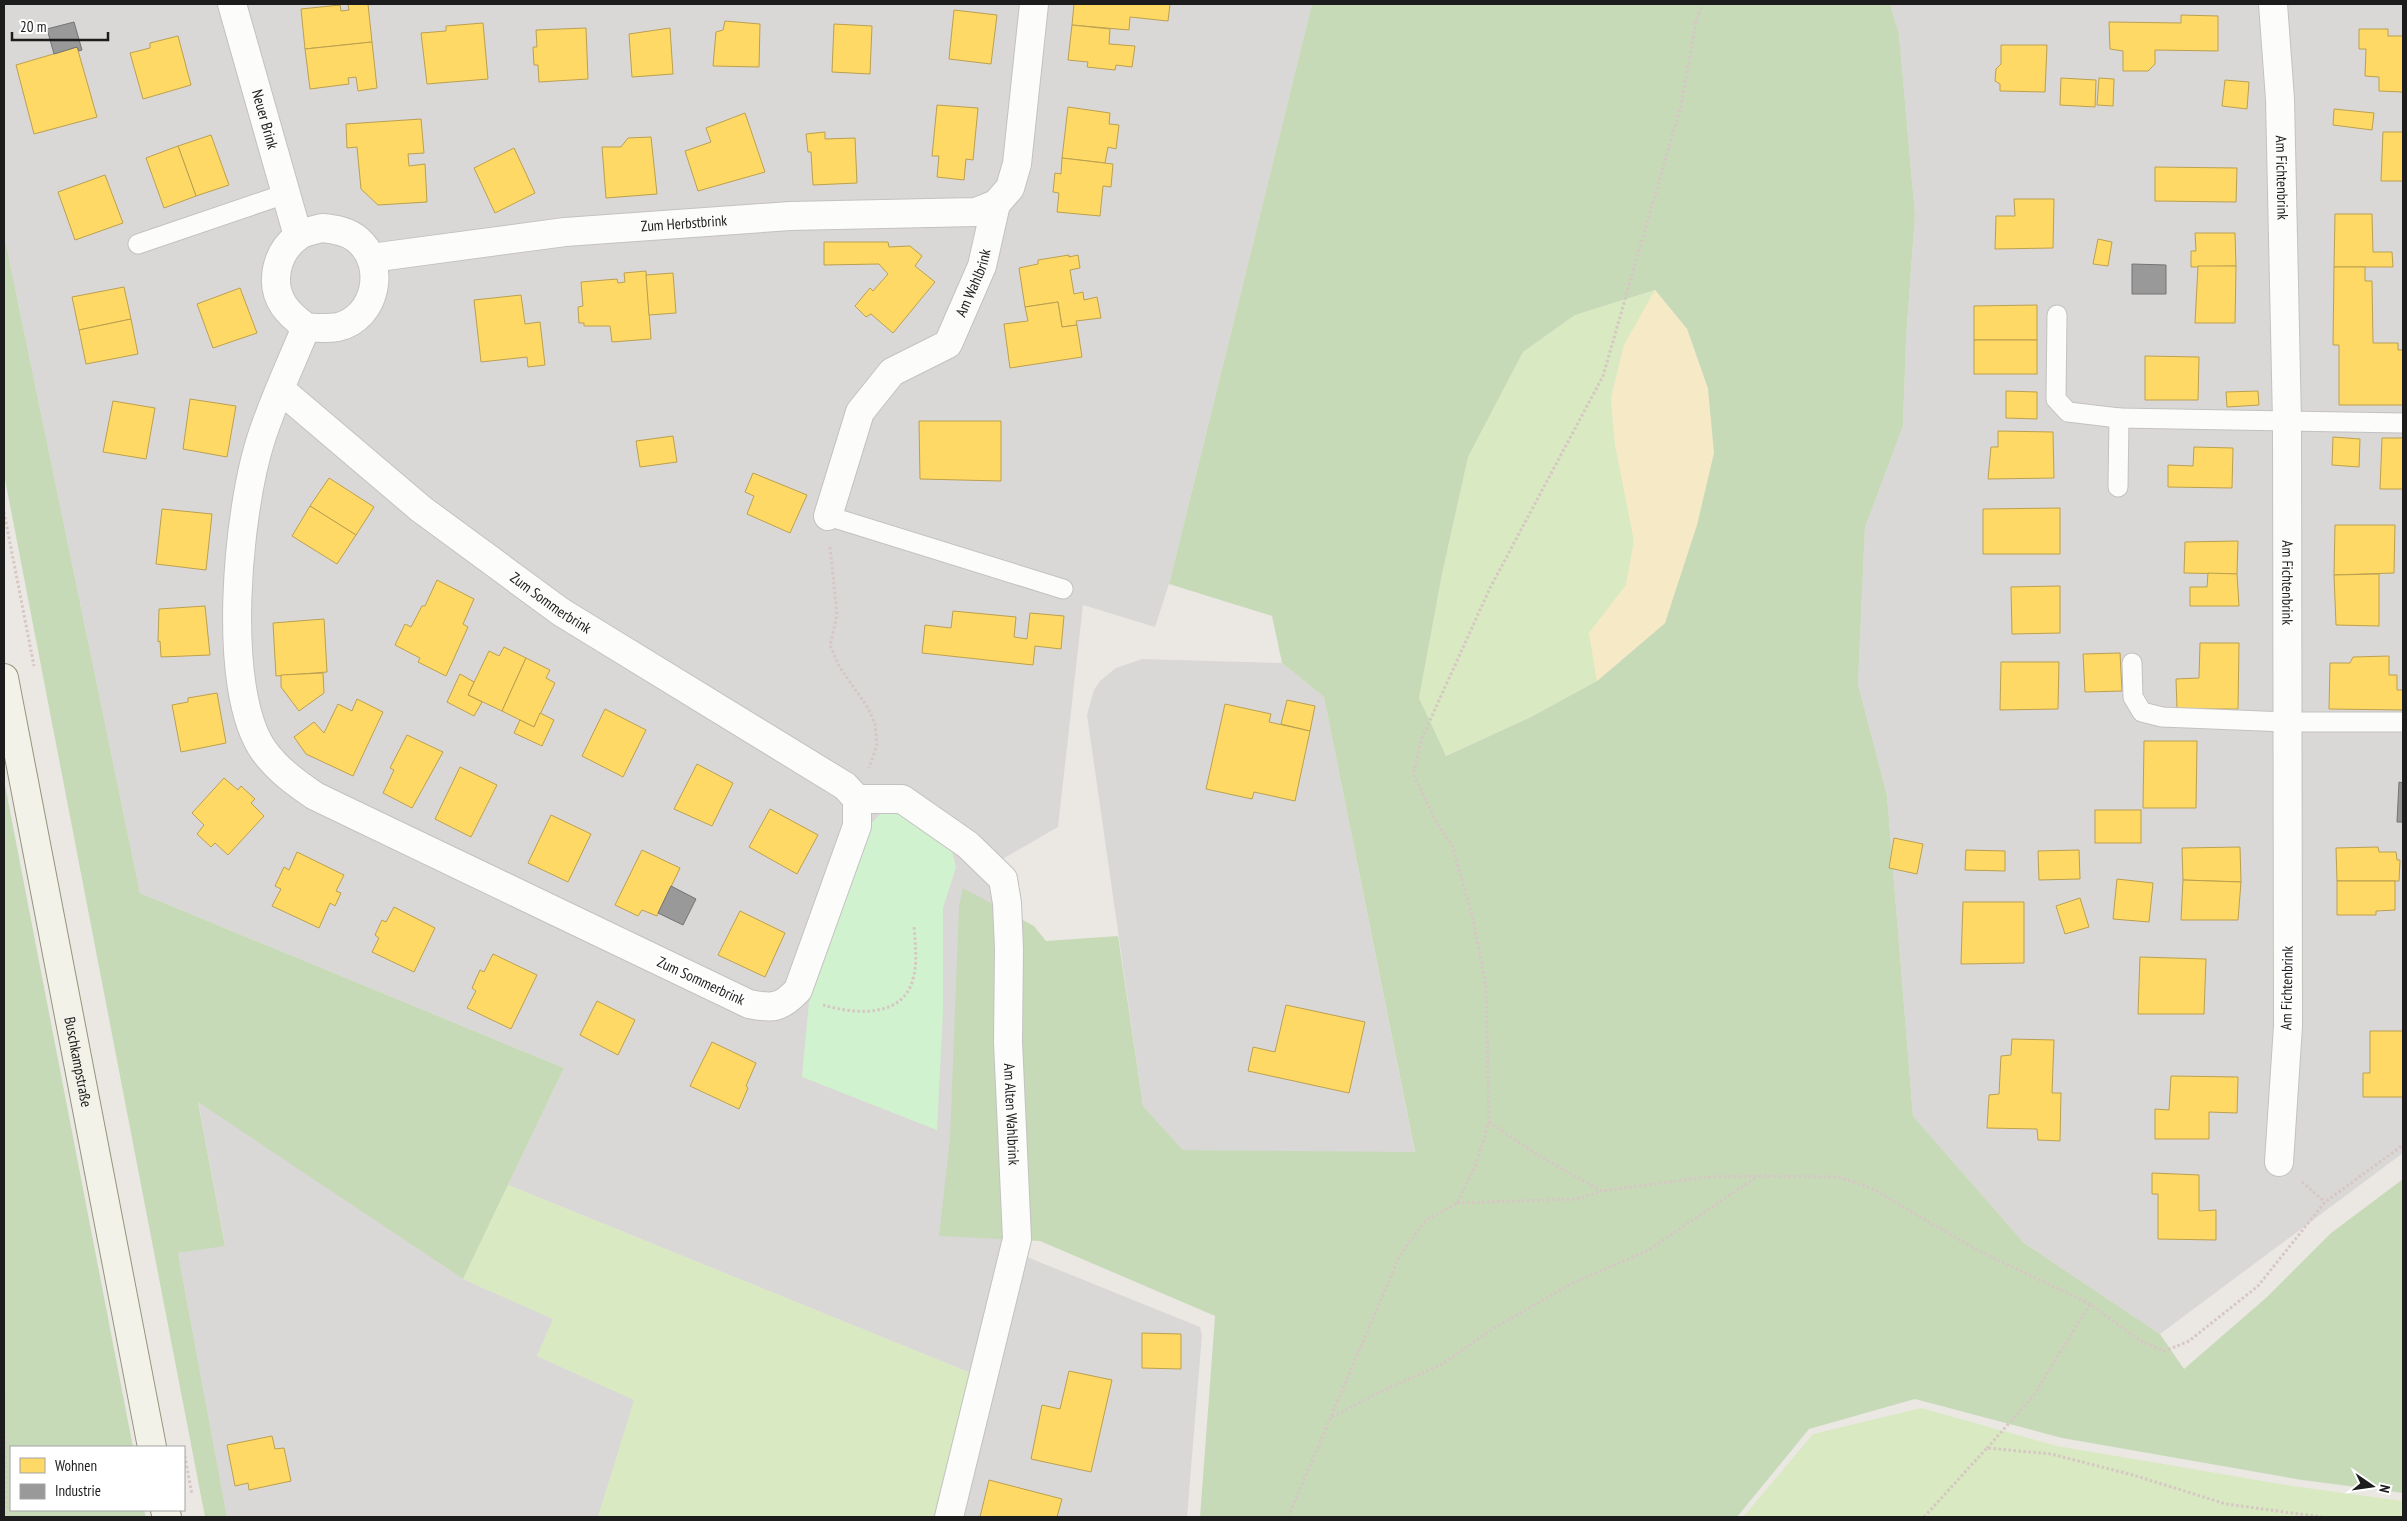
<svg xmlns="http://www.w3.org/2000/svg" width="2407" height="1521" font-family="'PT Sans Narrow',sans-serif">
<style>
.residential{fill:#dad8d6}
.grass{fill:#d9e9c1}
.forest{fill:#c7dab8;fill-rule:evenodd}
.sand{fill:#f6e9c6}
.park{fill:#d1f2ce}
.homes{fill:#ffd966;stroke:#bba050}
.industry{fill:#999;stroke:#747474}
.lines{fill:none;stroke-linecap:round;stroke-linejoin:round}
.lane-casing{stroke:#c3c2c0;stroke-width:21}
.street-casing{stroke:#c3c2c0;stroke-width:30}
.secondary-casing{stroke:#94947c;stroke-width:30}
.path{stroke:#d6c6c4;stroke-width:3;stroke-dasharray:2.5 2.5;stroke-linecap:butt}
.lane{stroke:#fcfcfb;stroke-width:19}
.street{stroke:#fcfcfb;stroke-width:28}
.secondary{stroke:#f3f2e8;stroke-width:28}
.labels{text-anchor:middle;stroke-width:5;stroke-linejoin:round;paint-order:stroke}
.street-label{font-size:15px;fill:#1c1c1c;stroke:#fff}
</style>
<rect width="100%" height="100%" fill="#ebe8e4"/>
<!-- residential -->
<g class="residential">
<path d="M4,4h1308l-143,580 -14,43 -72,-22 -25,222 -59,34 20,21 -3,25 -6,314 -37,153 -465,-189 56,-117 -424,-175 -136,-659z"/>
<path d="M1890,4h513v1149l-243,181 -136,-91 -111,-127 -26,-321 -29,-111 7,-156 38,-102 3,-86 9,-125 -16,-180z"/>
<path d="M1142,659l140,4 42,34 91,456 -232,-3 -40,-44 -56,-391 7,-25 6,-9 16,-13z"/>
<path d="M198,1101l265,178 91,40 -17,37 98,44 -37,117h-371l-49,-264 47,-8z"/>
<path d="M1022,1255l178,72 2,8 -15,182h-227z"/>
</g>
<!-- grass -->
<g class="grass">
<path d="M1655,290l-31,55 -13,53 4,46 19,97 -8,44 -37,48 8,48 -68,37 -84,38 -26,-58 23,-124 26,-117 55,-105 52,-37z"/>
<path d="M508,1185l465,189 -34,143h-341l36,-117 -97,-44 16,-37 -90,-40z"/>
<path d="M1921,1408l136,38 242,41 104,14v16h-660l70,-83z"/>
</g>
<!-- forest -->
<g class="forest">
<path d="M1312,4h578l9,30 16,181 -9,125 -3,86 -38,102 -7,156 29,111 26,321 111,127 136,91 24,35 83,-72 64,-64 72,-54v314l-101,-13 -240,-42 -147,-39 -106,30 -72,88h-537l15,-201 -175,-75 -101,-5 11,-98 9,-233 4,-17 71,38 12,15 72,-5 25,170 40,44 232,2 -91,-455 -42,-34 -10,-47 -103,-32zM1655,290l32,39 21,60 -43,234 -68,58 -68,37 -83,38 -27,-58 23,-124 26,-117 55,-105 52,-37z"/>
<path d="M4,234l136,659 424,175 -101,211 -265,-177 27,144 -47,7 49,264h-22l-201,-1043z"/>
<path d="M4,780l129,667h-122v63h133l2,7h-142z"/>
</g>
<!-- sand -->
<path class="sand" d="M1655,290l32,39 21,60 6,64 -17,72 -32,98 -68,58 -8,-48 37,-48 8,-44 -19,-97 -4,-46 13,-53z"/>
<!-- park -->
<path class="park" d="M892,808l59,38 5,21 -13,41v102l-6,120 -135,-53 7,-75 61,-177 13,-14z"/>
<!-- homes -->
<g class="homes">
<path d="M348,4h20l4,38 -67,7 -4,-40 39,-4 1,6 8,-1z"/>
<path d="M1074,4h96l-2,17 -38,-4 -1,13 -57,-5z"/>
<path d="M954,10l43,5 -6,49 -42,-5z"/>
<path d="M2181,15l37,1v35l-63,-1v14l-7,7h-25v-20l-13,-2 -1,-27 72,1z"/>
<path d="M725,21l35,3 -1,43 -46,-1 3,-34 7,-2z"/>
<path d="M483,23l5,56 -61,5 -6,-51 25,-2v-5z"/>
<path d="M834,24l38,2 -2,48 -38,-2z"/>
<path d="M1072,25l38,4 -1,15 26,2 -3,21 -16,-2 -1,5 -28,-3 1,-5 -20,-2z"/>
<path d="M586,28l2,51 -49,3 -1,-17h-4l-1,-18h4l-1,-17z"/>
<path d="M670,28l3,46 -41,3 -3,-43z"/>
<path d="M2359,29h29v7h15v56l-24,-1v-14l-14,-1 1,-27h-7z"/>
<path d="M178,36l13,49 -48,14 -13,-46 20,-5v-5z"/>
<path d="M372,42l5,46 -19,3 -2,-14 -8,1 1,6 -39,5 -5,-40z"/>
<path d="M2001,45h46l-2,47 -45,-1v-7l-5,-3 1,-12 5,-5z"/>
<path d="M77,47l20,70 -63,17 -18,-69z"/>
<path d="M2061,78l35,2 -1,27 -35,-2z"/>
<path d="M2099,78l15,1 -1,27 -16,-1z"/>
<path d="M2225,80l24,2 -2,27 -25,-3z"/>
<path d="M937,105l41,3 -5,52 -7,-1 -2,21 -27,-3 2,-21h-7z"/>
<path d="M1068,107l42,6 -1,11 10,1 -3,24 -8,-2 -3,16 -43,-5z"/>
<path d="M2334,109l40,4 -2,17 -39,-5z"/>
<path d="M745,113l20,59 -67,19 -13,-40 26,-9 -5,-14z"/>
<path d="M421,119l3,34 -16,1 1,12 16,-2 2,38 -49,3 -17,-16 -4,-42 -10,1 -1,-24z"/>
<path d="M825,132v7l30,-1 2,45 -44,2 -2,-33h-3l-2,-18z"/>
<path d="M2383,132h20v49h-22z"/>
<path d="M211,135l18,50 -33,11 -18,-50z"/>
<path d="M651,137l6,57 -51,4 -4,-51h19l7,-9z"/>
<path d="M178,146l18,50 -32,12 -18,-50z"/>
<path d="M514,148l21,45 -40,20 -21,-45z"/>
<path d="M1062,158l51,6 -2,23 -8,-1 -3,30 -43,-4 2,-19 -6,-1 2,-19 6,1z"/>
<path d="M2155,167l82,1 -1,34 -81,-1z"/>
<path d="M105,175l18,48 -48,17 -17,-48z"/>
<path d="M2014,199h40l-1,49 -58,1 1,-33h19z"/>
<path d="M2335,214h37l1,38h19l1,15h-59z"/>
<path d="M2195,233h40l1,33 -45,1v-16h5z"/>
<path d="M2098,239l14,3 -4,24 -15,-2z"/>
<path d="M824,242h64l1,5 21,-1 12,10 -7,10 20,16 -42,51 -22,-19 -5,3 -11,-11 15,-18 3,3 15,-17 -9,-10 -55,1z"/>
<path d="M1069,255v2l9,-2 2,13 -10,2 4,24 9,-2 1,8 13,-3 4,21 -25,3 1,4 -15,2 -4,-25 -33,5 -6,-39 19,-4v-4z"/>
<path d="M2198,266h38l-1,57h-40z"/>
<path d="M2334,267h31v14h7l1,62h25v7h5v55h-64v-60h-6z"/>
<path d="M646,271l5,68 -39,3 -2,-16h-26v-3h-5l-1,-16 5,-1 -2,-24 36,-3 1,4 7,-1 -1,-9z"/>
<path d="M673,273l3,40 -27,2 -3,-40z"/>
<path d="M124,287l7,32 -52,11 -7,-33z"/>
<path d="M240,288l17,45 -44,15 -16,-44z"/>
<path d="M521,295l4,29 15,-2 5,43 -17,2 -1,-10 -46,5 -7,-62z"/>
<path d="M1058,302l4,25 15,-2 5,32 -72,11 -6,-44 24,-3 -3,-14z"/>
<path d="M2037,305v35h-63v-34z"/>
<path d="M131,319l7,35 -52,10 -7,-34z"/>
<rect x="1974" y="340" width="63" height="34"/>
<path d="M2145,356l54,1 -1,43h-53z"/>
<path d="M2006,391l31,1v27l-31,-1z"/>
<path d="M2258,391l1,14 -32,2 -1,-15z"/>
<path d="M190,399l46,7 -9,51 -44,-8z"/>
<path d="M113,401l42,7 -9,51 -43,-7z"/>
<path d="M919,421h82v60l-81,-2z"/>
<path d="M1998,431l55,1 1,46 -66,1 3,-32h7z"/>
<path d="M673,436l4,26 -37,5 -4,-26z"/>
<path d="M2333,437l27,2 -1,28 -27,-2z"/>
<path d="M2382,438h21v51h-23z"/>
<path d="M2194,447l39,1 -1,40 -64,-1v-22l25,1z"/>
<path d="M753,473l54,22 -17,38 -43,-19 7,-18 -9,-4z"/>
<path d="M329,478l45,29 -18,28 -46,-29z"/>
<path d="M310,506l46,29 -19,29 -45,-28z"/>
<path d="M2060,508v46h-77v-45z"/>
<path d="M162,509l50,5 -6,56 -50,-6z"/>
<path d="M2335,525h60l-1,48 -60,2z"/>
<path d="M2238,541l-1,33 -53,-1 1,-31z"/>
<path d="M2208,573l29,1 2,32h-49v-19h17z"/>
<path d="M2379,574v52l-43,-1 -2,-50z"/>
<path d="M437,580l37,19 -11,25 5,3 -22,49 -28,-14 2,-4 -25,-13 10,-21 6,3 11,-21h3z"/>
<path d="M2060,586v47l-48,1 -1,-47z"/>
<path d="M205,606l5,49 -49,2 -1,-16 -2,1 1,-33z"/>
<path d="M953,611l63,6 -2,20 13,2 3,-26 34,3 -3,33 -26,-3 -2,19 -111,-12 3,-28 26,3z"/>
<path d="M324,619l3,53 -51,4 -3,-53z"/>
<path d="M2200,643h39l-1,66h-61l-1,-30 23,-1z"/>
<path d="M504,647l22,11 -24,53 -34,-16 21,-44 10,5z"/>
<path d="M2120,653l2,38 -37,1 -2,-38z"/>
<path d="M2389,656v19h8v15h6v20l-74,-1 1,-46h20l3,-6z"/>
<path d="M526,658l24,12 -4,8 9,5 -21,44 -32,-16z"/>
<path d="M2001,662h58l-1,47 -58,1z"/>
<path d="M323,673l1,20 -25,18 -18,-24v-12z"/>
<path d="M460,674l14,8 -6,13 14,7 -8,14 -27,-14z"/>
<path d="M217,693l9,50 -45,9 -9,-47 16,-3v-4z"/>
<path d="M357,699l26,13 -30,64 -47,-22 -12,-17 20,-15 10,11 14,-29 14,7z"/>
<path d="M1287,700l28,6 -5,25 -29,-7z"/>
<path d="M1225,704l46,10 -2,8 41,9 -15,70 -41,-9 -2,7 -46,-10z"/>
<path d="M605,709l41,21 -23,47 -41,-21z"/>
<path d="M540,713l14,7 -12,26 -28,-13 6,-13 14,7z"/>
<path d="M407,735l36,17 -31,56 -29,-15 11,-23 -4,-2z"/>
<path d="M2144,741h53l-1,67h-53z"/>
<path d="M697,764l36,19 -21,43 -38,-17z"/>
<path d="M460,767l37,18 -26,52 -36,-18z"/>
<path d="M224,778l14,12 3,-4 14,13 -4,4 13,13 -36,39 -13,-12 -4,4 -14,-13 7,-9 -12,-12z"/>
<path d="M770,809l48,26 -21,39 -48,-27z"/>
<rect x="2095" y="810" width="46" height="33"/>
<path d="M551,815l40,19 -23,48 -40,-19z"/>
<path d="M1894,838l29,6 -6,30 -28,-6z"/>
<path d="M2240,847l1,35 -58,-2 -1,-32z"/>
<path d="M2378,847l1,5h17l1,8h3l-1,21h-62l-1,-33z"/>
<path d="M642,850l38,18 -23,48 -15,-6 -4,6 -23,-11z"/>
<path d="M1966,850l39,1v20l-40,-1z"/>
<path d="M2079,850l1,29 -41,1 -1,-29z"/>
<path d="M297,852l47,23 -8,16 5,2 -6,13 -5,-3 -11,25 -47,-22 9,-17 -6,-3 9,-19 5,3z"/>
<path d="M2117,879l36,4 -4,39 -36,-3z"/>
<path d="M2183,880l58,2 -3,38h-57z"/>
<path d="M2337,881h58v29l-19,1v4h-39z"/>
<path d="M2080,898l9,29 -24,7 -9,-28z"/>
<path d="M1963,902h61v61l-63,1z"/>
<path d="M394,907l41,21 -21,44 -42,-20 7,-14 -4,-3 7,-15 4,2z"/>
<path d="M740,911l45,22 -20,44 -47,-22z"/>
<path d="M493,954l44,21 -26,54 -44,-21 9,-17 -4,-3 8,-18 4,2z"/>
<path d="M2140,957l66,2 -2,55h-66z"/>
<path d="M597,1001l38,19 -17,35 -38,-20z"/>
<path d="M1286,1005l79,17 -16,71 -101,-22 5,-24 22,5z"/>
<path d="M2370,1031h33v66h-40v-24h7z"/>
<path d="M2012,1039l42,1 -2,53h9l-1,48 -22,-1 -1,-11 -50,-1 2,-33 10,-1 2,-38 10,-1z"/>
<path d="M712,1042l44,21 -10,23 2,2 -9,21 -49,-23z"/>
<path d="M2171,1076l67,1 -1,36 -28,-1v27h-54v-30l14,1z"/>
<path d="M2152,1173l47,2v36l17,-1v30l-58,-1v-45h-6z"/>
<path d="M1142,1333l39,1v35l-39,-1z"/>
<path d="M1069,1371l43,9 -21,92 -60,-13 11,-54 18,4z"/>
<path d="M272,1436l3,13 9,-1 7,33 -42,9 -1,-7 -13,3 -8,-41z"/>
<path d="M989,1480l73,19 -5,18h-77z"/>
</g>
<!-- industry -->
<g class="industry">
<path d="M74,22l8,28 -3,1 -2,-4 -23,7 -7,-25z"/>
<path d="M2132,264l34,1v29h-34z"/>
<path d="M2399,782l4,1v39h-6z"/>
<path d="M671,886l25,13 -13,26 -25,-12z"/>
</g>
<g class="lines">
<defs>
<g id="lane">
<path d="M138,244l147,-50"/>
<path d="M2057,315l-1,84 12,13 51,6"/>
<path d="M2118,487l1,-69 284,5"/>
<path d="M828,516l235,73"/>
<path d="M2132,663l1,34 9,15 20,5 124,5h117"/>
</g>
<g id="street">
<path id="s1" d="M232,4l66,232"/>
<path id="s2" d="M2273,4l7,95 7,323 1,604 -9,136"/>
<path d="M322,228c12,1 26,3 36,12 29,25 18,78 -20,87 -11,2 -21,1 -32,0 -8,-6 -16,-12 -22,-21 -15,-22 -8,-53 13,-69 6,-5 17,-7 25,-9z"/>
<path id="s3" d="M371,258l194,-26 225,-16 186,-4 20,-8"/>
<path id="s4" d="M281,390l140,119 140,103 284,174 12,13v27l-59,164c-17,18 -25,19 -49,14l-434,-208c-19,-13 -37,-26 -51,-45 -44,-62 -26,-241 -3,-312 12,-38 30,-75 45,-112"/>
<path id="s5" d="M828,516l32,-104 32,-40 56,-28 34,-78 14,-62 14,-16 7,-24 17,-160"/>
<path id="s6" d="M857,799h45l66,46 35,34 4,24 2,46 -1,93 9,197 -68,278"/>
</g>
<g id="secondary">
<path id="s7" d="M4,678l148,769"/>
<path d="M165,1510l2,7"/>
</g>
</defs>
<!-- lane casing -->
<use href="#lane" class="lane-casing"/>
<!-- street casing -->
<use href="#street" class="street-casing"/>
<!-- secondary casing -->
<use href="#secondary" class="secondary-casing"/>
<!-- path -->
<g class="path">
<path d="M4,512l30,154"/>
<path d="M830,547l7,68 -7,30 9,21 29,42 7,16 2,21 -8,23"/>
<path d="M823,1005c30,9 80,14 90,-26 5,-18 2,-35 1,-54"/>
<path d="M1489,1122l50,34 63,35 104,-14 53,-1 79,1 33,11 106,62 113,54 52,38 23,9 24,-10 69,-55 67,-84 78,-57"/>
<path d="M2302,1182l23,20"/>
<path d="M1457,1203l120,-4 25,-8"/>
<path d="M4,1391l3,126"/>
<path d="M1332,1417l44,-23 66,-30 52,-36 79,-45 74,-32 111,-75"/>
<path d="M1987,1448l47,-53 56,-91"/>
<path d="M184,1451l8,44"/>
<path d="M1288,1517l112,-262 26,-35 31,-17 18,-36 14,-45 -3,-135 -13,-68 -21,-74 -15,-22 -24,-49 9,-36 68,-150 113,-212 78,-271 15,-84 6,-17"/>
<path d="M1924,1517l63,-69 64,6 82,21 93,29 96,13"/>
</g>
<!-- lane -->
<use href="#lane" class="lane"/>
<!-- street -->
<use href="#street" class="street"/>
<!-- secondary -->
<use href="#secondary" class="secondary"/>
</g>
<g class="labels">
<!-- street labels -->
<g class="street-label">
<text dy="5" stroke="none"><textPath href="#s1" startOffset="120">Neuer Brink</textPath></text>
<text dy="5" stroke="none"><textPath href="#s2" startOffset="174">Am Fichtenbrink</textPath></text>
<text dy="5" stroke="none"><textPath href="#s3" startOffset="315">Zum Herbstbrink</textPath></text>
<text dy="5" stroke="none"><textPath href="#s5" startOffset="289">Am Wahlbrink</textPath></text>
<text dy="5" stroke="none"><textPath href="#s2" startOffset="579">Am Fichtenbrink</textPath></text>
<text dy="5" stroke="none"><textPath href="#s4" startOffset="344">Zum Sommerbrink</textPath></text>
<text transform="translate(701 981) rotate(25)" y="5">Zum Sommerbrink</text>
<text transform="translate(2287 988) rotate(-89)" y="5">Am Fichtenbrink</text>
<text dy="5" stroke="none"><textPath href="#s7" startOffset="391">Buschkampstraße</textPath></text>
<text dy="5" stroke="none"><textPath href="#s6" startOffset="410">Am Alten Wahlbrink</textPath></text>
</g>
</g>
<!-- border -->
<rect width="2407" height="1521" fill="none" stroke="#1c1c1c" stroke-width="10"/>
<!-- legend -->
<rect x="10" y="1446" width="175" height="65" fill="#ffffff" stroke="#a4a4a4"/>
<rect x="20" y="1458" width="25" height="15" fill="#ffd966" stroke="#a4a4a4"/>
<text x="55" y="1471" font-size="15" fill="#1c1c1c">Wohnen</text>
<rect x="20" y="1484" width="25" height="15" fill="#999999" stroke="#a4a4a4"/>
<text x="55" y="1496" font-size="15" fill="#1c1c1c">Industrie</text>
<!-- north arrow -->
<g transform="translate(2372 1486) rotate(103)" stroke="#ffffff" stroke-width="4" paint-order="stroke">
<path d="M0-4L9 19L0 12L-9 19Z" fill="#1c1c1c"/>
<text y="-8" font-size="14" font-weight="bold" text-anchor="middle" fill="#1c1c1c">N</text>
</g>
<!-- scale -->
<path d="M12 32v8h96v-8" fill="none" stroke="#1c1c1c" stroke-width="2.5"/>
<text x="20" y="32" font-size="15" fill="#1c1c1c" stroke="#ffffff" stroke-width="4" paint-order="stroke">20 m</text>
</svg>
